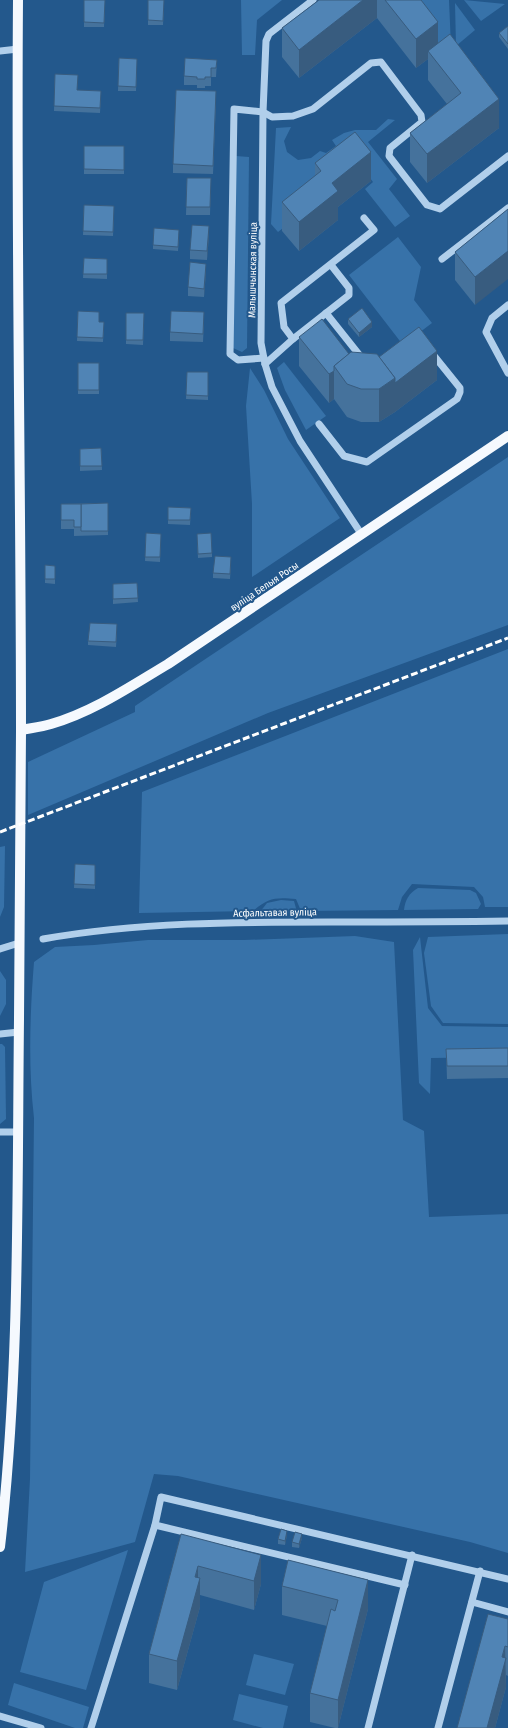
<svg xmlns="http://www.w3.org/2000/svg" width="508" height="1728" font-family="'Fira Sans Condensed',sans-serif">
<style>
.green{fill:#3772a9}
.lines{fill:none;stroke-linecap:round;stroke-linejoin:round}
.minor{stroke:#b1cfeb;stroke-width:7}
.major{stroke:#f5f9fe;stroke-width:10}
.rail{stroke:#fff;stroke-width:3;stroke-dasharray:7 3;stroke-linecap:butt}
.wall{fill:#45729c}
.shaded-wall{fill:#385c7f}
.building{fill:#5084b5;stroke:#385c7f}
.labels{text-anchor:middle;stroke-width:4;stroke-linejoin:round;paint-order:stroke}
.street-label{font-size:10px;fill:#fff;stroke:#23588c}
</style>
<rect width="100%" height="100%" fill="#23588c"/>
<!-- green -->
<g class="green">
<path d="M241,0h41l-25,20 -2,35h-13z"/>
<path d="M401,0h48l2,47 -8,7z"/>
<path d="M464,0l41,4 -24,17z"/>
<path d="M455,3l20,27 -19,16z"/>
<path d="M388,119l7,1 -27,22 29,37 -8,10 21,27 -15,11 -30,-38 8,-7 -18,-24 -37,42 -40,32 -7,-8 5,-96 15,-1 -7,14 3,11 11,8 13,-2 9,-7 6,2 10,-7 -4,-6 12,-7 11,-3h21z"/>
<path d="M236,156l13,1 -2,191 -5,4 -9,-4z"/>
<path d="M398,237l23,30 -7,33 18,23 -29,22 -54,-70z"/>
<path d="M284,362l42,54 -20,14 -21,-40 -8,-22z"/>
<path d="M250,368l14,22 24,49 52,79 -88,59v-73l-6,-98z"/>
<path d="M508,457v168l-240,88 -240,102v-53l107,-50v-6z"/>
<path d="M508,649v258h-23l-2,-10 -9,-10 -62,-3 -10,13 -4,13 -97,1 -5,-12c-21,-2 -28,-1 -43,12l-114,2 3,-121z"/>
<path d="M5,846l-1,61 -4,10v-70z"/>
<path d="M418,888l52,2 6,3 5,11 -3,5 -74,1c1,-10 5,-17 14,-22z"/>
<path d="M281,900l13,1 3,11 -14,2 -23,-2 7,-9z"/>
<path d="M508,934v90l-65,-1 -12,-17 -7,-53 4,-16z"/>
<path d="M355,936l39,6 9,178 21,11 5,86 79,-3v339l-38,-11 -292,-66 -24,-2 -19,68 -110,30 5,-93 4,-361c-6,-52 -4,-105 0,-156l21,-15 39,-2 54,-5h96z"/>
<path d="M420,937l8,71 14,18 66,1v30l-77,1 -1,36 -11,-11 -6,-133z"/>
<path d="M0,971l6,9v24l-6,12z"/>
<path d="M0,1044h2l3,3 1,72 -6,5z"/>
<path d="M128,1550l-42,140 -66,-18 24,-90z"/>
<path d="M254,1654l40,10 -9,31 -39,-10z"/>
<path d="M14,1683l75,24 -6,21h-8l-67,-23z"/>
<path d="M239,1694l49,12 -5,22h-20l-30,-8z"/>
</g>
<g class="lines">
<!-- minor -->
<g class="minor">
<path d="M313,0l-44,34 -3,7 -3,71 -2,231 4,21 7,23 28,54 62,94"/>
<path d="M0,51l18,-2"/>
<path d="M442,259l66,-51"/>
<path d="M508,305l-16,13 -6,14 22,41"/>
<path d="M326,313l35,44 4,2"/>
<path d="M293,339l-9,-12 -3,-24 93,-73 -10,-12"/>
<path d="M264,358l-26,2 -8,-6 4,-245 29,3 9,5 21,-1 20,-7 58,-46 10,-1 40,53 1,7 -32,26 -1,8 38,49 13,4 68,-53"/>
<path d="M265,364l28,-25 56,-44v-7l-18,-23"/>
<path d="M319,424l25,32 23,6 90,-63 3,-7v-4l-29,-36"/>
<path d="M43,939c95,-17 193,-17 289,-17 59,0 117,0 176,-1"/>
<path d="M0,949l19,-6"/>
<path d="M0,1034l19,-2"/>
<path d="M0,1132h19"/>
<path d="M155,1525l250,60"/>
<path d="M472,1602l36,10"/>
<path d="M0,1716l41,12"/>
<path d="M91,1728l64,-203 6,-28 347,82"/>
<path d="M368,1728l44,-173"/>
<path d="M438,1728l42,-157"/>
</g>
<!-- major -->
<g class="major">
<path d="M21,730c10,-2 20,-3 30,-6 42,-12 80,-38 117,-60l340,-228"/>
<path d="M0,1547c20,-175 17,-352 19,-528 1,-96 2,-192 2,-288 0,-244 -5,-487 -3,-731"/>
</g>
<!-- rail -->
<path class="rail" d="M0,832l508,-194"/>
</g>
<!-- wall -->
<g class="wall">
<path d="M84,0h21l-1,27h-20z"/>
<path d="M164,0l-1,25h-15v-5z"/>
<path d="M319,0h102l17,43 61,85 -72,55 -17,-21v-29l37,-29 -19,-24v-21l-12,9 -39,-50 -78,60 -17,-21v-29z"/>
<path d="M508,26v23l-9,-12v-4z"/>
<path d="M119,58l18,1 -1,32h-18z"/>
<path d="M217,60l-1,17h-5v9h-6v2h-8v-3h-13v-9z"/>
<path d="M55,74l22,16 24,1 -1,22 -46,-2z"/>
<path d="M216,100l-3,74 -40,-1v-9z"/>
<rect x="84" y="146" width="40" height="28"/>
<path d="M315,163l56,18 -33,26v13l-39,31 -17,-20v-29l33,-26z"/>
<path d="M187,178h24l-1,37h-24z"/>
<path d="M84,205l30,1 -1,30 -30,-1z"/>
<path d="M508,209l-33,96 -20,-25v-28z"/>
<path d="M179,235l-1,16 -25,-2v-4z"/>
<path d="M209,235l-2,25 -17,-1v-9z"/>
<path d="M84,258l23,1v20l-24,-1z"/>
<path d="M206,272l-2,25 -16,-1v-9z"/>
<path d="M78,311l21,11h5l-1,20 -26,-1z"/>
<path d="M126,313h18l-1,32 -17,-1z"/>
<path d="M348,319l24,8 -13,10 -11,-13z"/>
<path d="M204,321l-1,21 -33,-1v-9z"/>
<path d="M299,337l50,17 30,3 58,23 -42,32 -16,10h-18l-14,-5 -13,-18 -5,4 -30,-37z"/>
<rect x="78" y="363" width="21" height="31"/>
<path d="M187,372h21v28l-22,-1z"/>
<path d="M101,448l1,22 -22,1v-22z"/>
<path d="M108,503v32l-34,1v-7h-13v-25z"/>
<path d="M168,507l23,1 -1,17 -22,-1z"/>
<path d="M146,533l15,1 -1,28 -15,-1z"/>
<path d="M197,538l15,15v4l-14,1z"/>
<path d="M231,562l-1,17 -17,-1v-5z"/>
<path d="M45,565l10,1v18l-10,-1z"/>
<path d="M137,583l1,19 -25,2v-20z"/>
<path d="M117,629l-1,18 -28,-2v-4z"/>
<path d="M75,864l20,1v24l-21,-1z"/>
<path d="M508,1048v30l-61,1 -1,-30z"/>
<path d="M181,1534l80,50 -7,26 -54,-15v12l-23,83 -28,-7v-29z"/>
<path d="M287,1535l-2,10 -7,-1v-5z"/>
<path d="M302,1538l-3,10 -7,-1v-5z"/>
<path d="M288,1560l80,49 -30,119h-3l-25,-6v-29l17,-67 -45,-11v-29z"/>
<path d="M508,1619v57l-2,-1v12l-11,41h-38z"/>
</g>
<!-- shaded-wall -->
<g class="shaded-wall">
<path d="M363,0h14v18l-78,60v-28z"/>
<path d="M438,22v29h-10v8l-12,9v-29z"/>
<path d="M499,99v29l-72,55v-29z"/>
<path d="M371,152v29l-33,26v13l-39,31v-29l33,-39z"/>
<path d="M209,226v9l-2,25v-9z"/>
<path d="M508,251v28l-33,26v-28z"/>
<path d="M206,264v8l-2,25v-8z"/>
<path d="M372,322v5l-13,10v-4z"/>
<path d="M437,351v29l-42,32 -16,10v-33z"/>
<path d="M334,371v28l-5,4v-29z"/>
<path d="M287,1531v4l-2,10v-4z"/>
<path d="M302,1534v4l-3,10v-4z"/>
<path d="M261,1555v29l-7,26v-29z"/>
<path d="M198,1566v17l2,-5v29l-23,83v-29z"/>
<path d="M368,1580v29l-30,119v-28z"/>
<path d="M505,1646l1,41 -11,41h-8z"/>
</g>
<!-- building -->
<g class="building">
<path d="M84,0h21l-1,23 -20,-1z"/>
<path d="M148,0h16l-1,21 -15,-1z"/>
<path d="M319,0h44l-64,50 -17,-22z"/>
<path d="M385,0h36l17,22 -22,17z"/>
<path d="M508,26v18l-9,-11z"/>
<path d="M450,34l49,65 -72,55 -17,-21 51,-40 -33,-42z"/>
<path d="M119,58l18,1 -1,28 -18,-1z"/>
<path d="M185,58l32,2 -1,8h-5v9h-6v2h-8v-2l-13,-1z"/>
<path d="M55,74l23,1 -1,15 24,1 -1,17 -46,-2z"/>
<path d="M176,90l40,1 -3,75 -40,-2z"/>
<path d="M355,132l16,20 -39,31 6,8 -39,31 -17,-20 39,-31 -6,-8z"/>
<path d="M84,146h40v24l-40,-1z"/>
<path d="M187,178h24l-1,29h-24z"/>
<path d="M84,205l30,1 -1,26 -30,-1z"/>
<path d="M508,209v42l-33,26 -20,-25z"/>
<path d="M192,225l17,1 -2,25 -17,-1z"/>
<path d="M154,228l25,2 -1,17 -25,-2z"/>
<path d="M84,258l23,1v15h-24z"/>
<path d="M190,262l16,2 -2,25 -16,-2z"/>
<path d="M362,308l10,14 -13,11 -11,-14z"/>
<path d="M78,311l21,1v10h5l-1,16 -26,-1z"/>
<path d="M171,311l33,1 -1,22 -33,-2z"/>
<path d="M126,313h18l-1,27h-17z"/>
<path d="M322,319l27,35 -15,12v5l-5,3 -30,-37z"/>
<path d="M419,327l18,24 -42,32v-5l-16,-21z"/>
<path d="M351,352l26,2 18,24 -16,11h-18l-14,-5 -13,-18z"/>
<rect x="78" y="363" width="21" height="27"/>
<path d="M187,372h21v24l-22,-1z"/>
<path d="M101,448l1,18h-22v-17z"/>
<path d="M108,503v28h-27v-27z"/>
<path d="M61,504h20v23h-7v-7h-13z"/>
<path d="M168,507l23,1 -1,12h-22z"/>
<path d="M146,533l15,1 -1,23h-15z"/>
<path d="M211,533l1,20 -14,1 -1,-20z"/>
<path d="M215,556l16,1 -1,17 -17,-1z"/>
<path d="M45,565l10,1v13h-10z"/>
<path d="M137,583l1,15 -25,1v-15z"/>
<path d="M90,623l27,1 -1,18 -28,-1z"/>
<path d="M75,864l20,1v20l-21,-1z"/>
<path d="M508,1048v18h-61l-1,-17z"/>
<path d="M281,1529l6,2 -2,10 -7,-2z"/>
<path d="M295,1532l7,2 -3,10 -7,-2z"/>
<path d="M181,1534l80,21 -7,26 -56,-15 -3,11 5,1 -23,83 -28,-7z"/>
<path d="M288,1560l80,20 -30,120 -28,-7 21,-84 4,2 3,-11 -56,-14z"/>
<path d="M488,1614l20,5v28l-3,-1 -3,11 4,1 -19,70h-30z"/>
</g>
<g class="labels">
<!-- street labels -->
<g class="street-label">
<text transform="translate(252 270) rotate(-89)" y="4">Малышчынская вуліца</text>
<text transform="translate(264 586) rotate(-34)" y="4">вуліца Белыя Росы</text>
<text transform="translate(275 912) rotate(-1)" y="4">Асфальтавая вуліца</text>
</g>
</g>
</svg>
